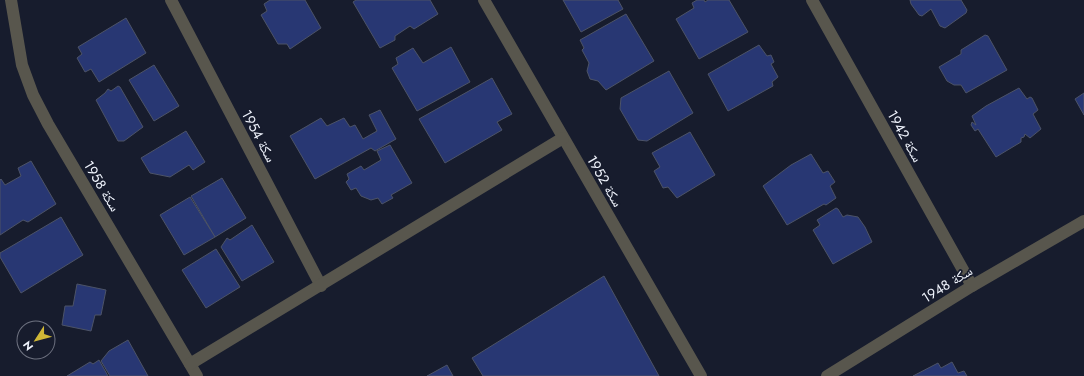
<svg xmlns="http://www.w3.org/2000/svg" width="1084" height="376" font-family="Jost,'Noto Naskh Arabic',sans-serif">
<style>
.building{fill:#283773;stroke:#4c5367}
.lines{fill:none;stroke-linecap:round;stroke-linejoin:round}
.street{stroke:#58564d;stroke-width:12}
.labels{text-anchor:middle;stroke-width:3.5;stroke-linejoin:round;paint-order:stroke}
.street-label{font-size:14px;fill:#f0f4fd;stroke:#171c2d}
</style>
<rect width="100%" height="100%" fill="#171c2d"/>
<!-- building -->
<g class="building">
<path d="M270,0h35l16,28 -31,21 -3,-5h-9l-17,-29 6,-4 -3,-7z"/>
<path d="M356,0h74l8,14 -24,15 -4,-3 -15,10v4l-15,8 -27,-46z"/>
<path d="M563,0h55l5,9 -42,23z"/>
<path d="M697,0h7l1,2 3,-2h21l19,32 -49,27 -23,-40 18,-11 -2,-5z"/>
<path d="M910,0h51l6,10 -1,3 -21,15 -5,-2 -9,-17 -9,7 -3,-1 -8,-11z"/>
<path d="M626,14l28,47 -48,29 -8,-9 -8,-2 -3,-8 2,-8 -7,-13 2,-2 -4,-8z"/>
<path d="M126,18l20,35 -47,29 -8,-13 -6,3 -8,-14 5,-4 -4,-7z"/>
<path d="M985,35l3,1 19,34 -41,23 -5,-8h-7l-7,-4 -8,-14 22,-13v-4z"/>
<path d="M759,45l8,11 4,-1 3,7 -3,2 7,13 -6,5 1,4 -45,25 -20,-37z"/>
<path d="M451,47l19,35 -53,29 -25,-43 6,-4 -2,-6 17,-10 10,15z"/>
<path d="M154,65l25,41 -25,15 -25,-41z"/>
<path d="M669,71l24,42 -46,28 -9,-1 -18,-31 1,-11z"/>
<path d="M492,78l20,36 -15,8 5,8 -57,33 -26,-44z"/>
<path d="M118,86l2,1 23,40 -19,14h-6l-22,-41 9,-7 3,-4 3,2z"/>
<path d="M1019,88l8,11 3,-2 2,1 6,12 -5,4 8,15 -11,9 -5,-4 -1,3 -3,1v4l-25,15 -18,-28 -3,2 -4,-6 1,-3 4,3 -4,-9 14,-10z"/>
<path d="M1084,93v22l-9,-16z"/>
<path d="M380,110l16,29 -21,12 -4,-3 -56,31 -25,-43 31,-18 6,8 17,-8 6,9 5,-2 8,14 14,-8 -8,-16z"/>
<path d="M186,131l19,31 -12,8 -4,-5 -19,12 -20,-4 -9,-15z"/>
<path d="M690,132l25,43 -38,23 -9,-11 -5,1 -9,-17 6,-4 -8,-14z"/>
<path d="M390,145l22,38 -21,12 2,3 -11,6 -4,-6 -7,2 -10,-4 -5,-8 -5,2 -5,-8 3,-3 -2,-5 14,-8 3,4 17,-10 -4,-9z"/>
<path d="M811,154l12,19 5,-2 7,11 -5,4 6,12 -10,7 -2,-1 -37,21 -24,-39 28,-21z"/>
<path d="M31,161l25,43 -28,18 -5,-2 -23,15v-55l1,-1 4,6 16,-9 -3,-8z"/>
<path d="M222,178l24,40 -31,19 -24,-41z"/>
<path d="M190,197l25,40 -31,18 -24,-40z"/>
<path d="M836,208l2,1 5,8 4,-2 11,2 7,10 7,15 -39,22 -20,-34 7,-5 -3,-5z"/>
<path d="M61,217l22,38 -62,38 -21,-36v-4z"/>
<path d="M252,225l22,37 -32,19 -21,-34 6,-9 3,2z"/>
<path d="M216,249l24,38 -34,21 -24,-38z"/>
<path d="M604,276l55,100h-176l-11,-18z"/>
<path d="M77,284l29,6 -5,25h-6l-4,16 -29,-6 3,-19h8z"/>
<path d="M128,340l20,36h-38l-9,-15 8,-10z"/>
<path d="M99,360l9,16h-41l23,-14 3,2z"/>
<path d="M952,362l6,11 6,-2 3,5h-54l25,-13 3,5z"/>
<path d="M447,365l6,11h-26z"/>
</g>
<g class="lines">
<!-- street -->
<g class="street">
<path d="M11,0l11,65 11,30 15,29 149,252"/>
<path d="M171,0l150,286"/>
<path d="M484,0l217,376"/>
<path d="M812,0l160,286"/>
<path d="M190,364l373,-226"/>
<path d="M827,376l145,-90 112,-65"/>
</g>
</g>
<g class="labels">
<!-- street labels -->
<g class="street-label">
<text transform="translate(259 136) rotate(62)" y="5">سكة 1954</text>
<text transform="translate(905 136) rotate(61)" y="5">سكة 1942</text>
<text transform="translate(605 181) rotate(60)" y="5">سكة 1952</text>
<text transform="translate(102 186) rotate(59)" y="5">سكة 1958</text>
<text transform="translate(947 284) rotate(-32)" y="5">سكة 1948</text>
</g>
</g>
<!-- north arrow -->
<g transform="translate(36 340) rotate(234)"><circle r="19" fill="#171c2d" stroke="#6e7280"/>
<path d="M0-3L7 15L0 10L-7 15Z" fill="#d0b837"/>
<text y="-6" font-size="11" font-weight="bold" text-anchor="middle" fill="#f0f4fd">N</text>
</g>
</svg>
